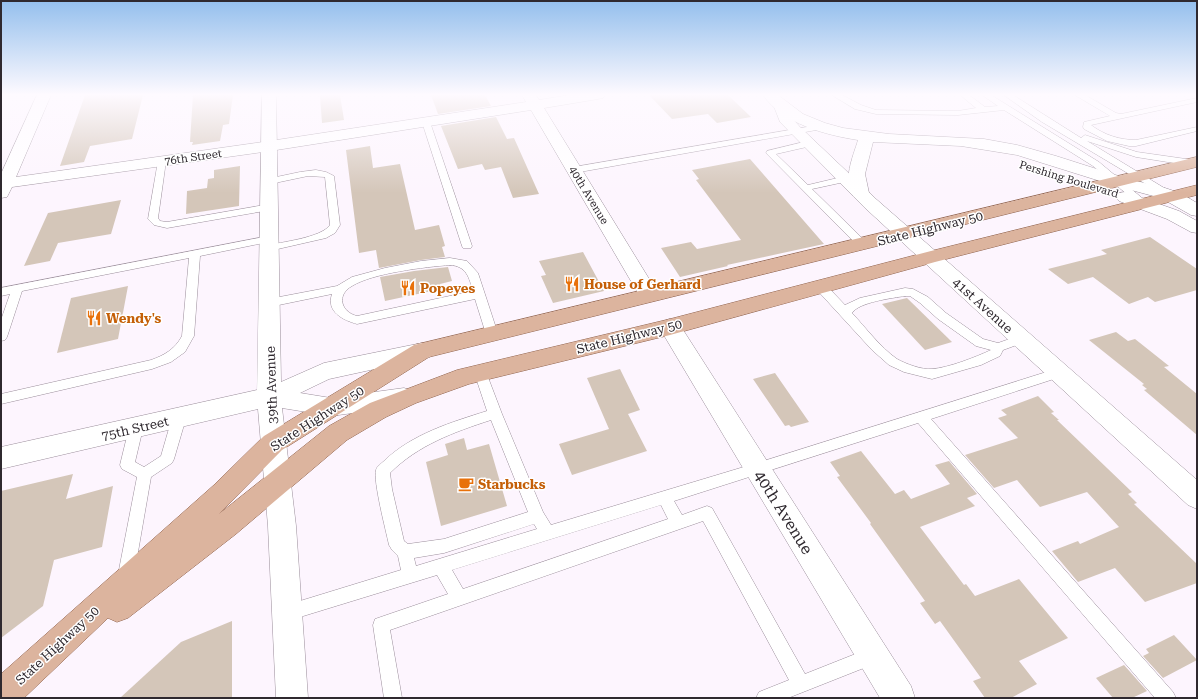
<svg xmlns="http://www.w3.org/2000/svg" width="1198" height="699" font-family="'Roboto Serif',serif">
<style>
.building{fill:#d4c6b9}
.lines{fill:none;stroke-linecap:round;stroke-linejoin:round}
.lane-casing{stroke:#9b8e9b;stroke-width:1}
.street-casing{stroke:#9b8e9b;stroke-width:1}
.secondary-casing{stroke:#9b8e9b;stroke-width:1}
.primary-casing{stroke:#90634e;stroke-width:1}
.lane{fill:#fff;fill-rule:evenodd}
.street{fill:#fff;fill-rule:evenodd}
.secondary{fill:#fff;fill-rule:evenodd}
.primary{fill:#dcb49e;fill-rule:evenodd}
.labels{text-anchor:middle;stroke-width:3;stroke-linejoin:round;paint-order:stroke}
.far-street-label{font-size:11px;fill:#2f292f;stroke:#fff}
.street-label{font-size:13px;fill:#2f292f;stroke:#fff}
.food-label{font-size:13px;font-weight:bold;fill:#c56008;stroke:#fff;text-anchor:start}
.near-street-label{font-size:16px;fill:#2f292f;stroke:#fff}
</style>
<rect width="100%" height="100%" fill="#fdf5fe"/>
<!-- building -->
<g class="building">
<path d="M85,95h58l-11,44 -42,7 -6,16 -24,4z"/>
<path d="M193,95h40l-4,29 -6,1 -3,16 -28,4 1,-3h-3z"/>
<path d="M320,95h20l4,25 -22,3z"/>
<path d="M431,95h54l6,11 -53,8z"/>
<path d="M649,95h79l23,22 -34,6 -9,-9 -36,5z"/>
<path d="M496,117l11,22 7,-1 25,56 -26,4 -12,-31 -16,3 -3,-6 -24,5 -17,-43z"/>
<path d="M370,146l3,22 27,-4 15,66 24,-5 6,21 -3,1 3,10 -24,3 -42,8 -3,-18 -17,3 -13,-103z"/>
<path d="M750,159l74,85 -97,21 1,1 -48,11 -19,-29 30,-6 6,7 44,-9 -45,-60 3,-1 -7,-9z"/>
<path d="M240,166l-1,40 -53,8 1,-23 20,-3 1,-9 6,-1v-8z"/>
<path d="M121,200l-10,34 -53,9 -8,18 -26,5 24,-53z"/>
<path d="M1150,237l47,32v21l-42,12 -7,-5 -19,7 -36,-27 -25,7 -20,-15 59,-15 -6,-4z"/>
<path d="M583,252l21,39 -51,12 -12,-27 5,-1 -7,-14z"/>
<path d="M448,267l4,14 -12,3 1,5 -56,12 -5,-24 34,-6z"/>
<path d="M128,286l-10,53 -61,14 14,-55z"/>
<path d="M907,298l45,44 -27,8 -43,-46z"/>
<path d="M1116,332l12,9 7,-2 34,27 -5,1 33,27v41l-53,-45 3,-1 -5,-4 2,-1 -55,-44z"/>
<path d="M620,369l20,41 -12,4 19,37 -75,24 -13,-31 50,-15 -22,-51z"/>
<path d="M775,373l34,49 -18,5 -2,-2 -4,1 -32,-47z"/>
<path d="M1038,396l16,16 -3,1 8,7h-2l75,72 -4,2 9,9 -3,1 63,60v19l-52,19 -30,-34 -37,14 -26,-31 26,-10 2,3 39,-17 -32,-35 -47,15 -23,-27 -23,8 -29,-33 53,-17 -20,-20 9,-3 -6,-5z"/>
<path d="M464,438l3,12 22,-6 18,62 -66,20 -15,-64 22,-7 -3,-11z"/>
<path d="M861,451l34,43 9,-4 7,9 39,-15 -15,-19 14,-4 28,33 -10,4 8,8 -55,21 44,58 2,-1 9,12 44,-17 49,59 -49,23 18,23 -26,14h-26l-12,-17 8,-3 -41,-57 -5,3 -15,-21 5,-2 -55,-77 1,-1 -34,-46 3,-1 -10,-14z"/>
<path d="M73,474l-7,25 47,-13 -11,61 -48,13 -11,46 -42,32v-147z"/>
<path d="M232,621v77h-112l61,-56z"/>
<path d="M1174,635l23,25 -34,18 -20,-22 6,-3 -3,-4z"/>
<path d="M1124,665l23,26 -15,7h-19l-17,-20z"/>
</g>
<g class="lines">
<defs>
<g id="lane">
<path d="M832,95h10l19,10 15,5 82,1 18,-3 -16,-13h9l16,12 13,-1 -16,-11h9l108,67 49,41 -2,2h-6l-47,-39 -89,-56 -46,5 -82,-1 -21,-5z"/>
<path d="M1004,95h9l68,43 4,-3 52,17 56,8 3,1 1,3 -4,2 -57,-9 -49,-16 87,53 -2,2h-6l-124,-74z"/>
<path d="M1075,95h10l31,18 5,1 76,-16v4l-106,23c13,10 29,15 45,15l61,-13v4l-61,15h-7l-22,-5 -23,-12 -1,-2 1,-5 26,-6z"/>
<path d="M423,120h6l1,2 42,124 -1,2h-8l-1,-2 -40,-124z"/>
<path d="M819,125l4,2 -1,2 -248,44 -4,-3 4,-3z"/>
<path d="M808,141l3,1 1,2 -1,2 -35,8 32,31 38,-9 3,1 2,2 -2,2 -37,8 54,53 1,2 -1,2h-8l-92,-93 1,-2z"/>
<path d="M162,158l4,3 -8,57 2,3 7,1 103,-18 5,3 -5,3 -103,18 -13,-3 -6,-6 10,-58z"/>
<path d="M316,170l10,2 8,4 6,49 -5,8 -9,5 -57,13 -4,-1 -1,-2 1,-2c16,-4 56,-8 65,-21l-5,-48 -17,-1 -38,8 -5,-3 2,-2 33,-7z"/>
<path d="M269,236l5,3 -1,2 -73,15 -6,80 -9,16 -14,10 -19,7 -151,35v-10l150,-34c14,-5 24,-11 31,-24l7,-78 -167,33 -15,46 -2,3 -4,1v-21l9,-26 -9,2v-8z"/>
<path d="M450,258l17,3 11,12 20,61 -2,3 -4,1 -4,-1 -2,-3 -11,-35 -118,25c-14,-4 -31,-12 -25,-30l-63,13 -4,-1 -2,-3 2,-3 4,-1 68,-13 15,-9 33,-9 36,-7zM450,265c17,1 19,13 23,26l-116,25c-16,-4 -21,-21 -5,-30 21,-13 73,-19 98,-21z"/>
<path d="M821,283l4,1 20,21 15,-7 45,-10 8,1 15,8 18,16 37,26 15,4 23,-8 4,1 2,3 -2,3 -22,8 -3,6 -19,9 -49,14 -28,-7 -15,-7 -17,-15 -55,-60 -1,-3 1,-3zM905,296h5l10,7 18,16 38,27 15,4c-15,7 -43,18 -59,19 -10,1 -26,-5 -35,-10 -17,-12 -31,-31 -45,-46 7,-11 41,-15 53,-17z"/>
<path d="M480,367l4,2 2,3 16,42 41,98 8,13 206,-62 302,-95 4,2 2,3 -2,3 -132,43 242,273 3,6h-21l-237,-275 -244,78 8,14 25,-9 5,2 93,166 68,-27 6,3 3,6 -3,6 -91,36h-32l3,-6 30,-12 -86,-159 -313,109 12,68h-18l-11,-73 2,-6 73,-25 -11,-19 -150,46 -6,-2 -2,-6 2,-6 6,-2 114,-35 -3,-14 -6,-6 -3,-5c-3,-14 -16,-64 -13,-75 1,-4 5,-6 8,-9 28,-27 68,-39 103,-50l-13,-39 2,-3zM491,420l37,92 -84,27 -36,5 -4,-3 -12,-52 -2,-16c28,-28 64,-41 101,-53zM661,505l7,14 -205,70 -11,-19zM534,524l3,5 -121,37 -2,-8 30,-5z"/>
<path d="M179,413l5,1 2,4 -12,41 -2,4 -21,14 -17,98 -2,5 -6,3 -6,-3 -2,-5 19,-98 -15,-8 -2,-4 9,-37 2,-4 5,-1 5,1 2,4 -8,34 9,5 17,-11 11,-38 2,-4z"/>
</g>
<g id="street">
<path d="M37,95h14l-35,82 254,-36 256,-39 -4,-7h14l3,5 31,-5h35l-2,3 -5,1 -54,9 115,187 -3,5 -7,2 -7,-2 -111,-190 -261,41 -258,36 -5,10 -6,1v-24z"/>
<path d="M780,100l5,1 7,17 8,9 76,72 321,281v29l-9,-4 -324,-298 -84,-85 -7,-18 2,-3z"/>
<path d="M670,319l8,3 233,364 4,12h-35l-221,-371 3,-5z"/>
</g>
<g id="secondary">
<path d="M262,95h14l5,287 43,-19 98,-20 8,2 3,6 -3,6 -101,22 -29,14 31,5 73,-10 8,3 4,6 -4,6 -8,3 -73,10 -49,-8 14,118 12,172h-32l-8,-172 -10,-117 -257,60v-22l256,-57z"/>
<path d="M763,95h15l25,19 22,9 18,5 46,6 95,5 33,6 39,11 72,23 37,9 15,5 17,10v13l-6,-1 -30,-17 -45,-12 -99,-31 -56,-9 -88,-4 -8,32 4,19 -3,4 -6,1 -6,-1c-12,-17 -1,-40 4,-57 -32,-5 -75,-16 -95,-45z"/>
<path d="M1125,192l54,19 18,10v12l-6,-1 -24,-13 -48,-18 -3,-4 3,-4z"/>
</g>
<path id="primary" d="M1197,157v10l-768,190 -147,93 -63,64 110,-88 41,-23 87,-33 213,-51 261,-68 266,-66v10l-262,67 -265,73 -201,49 -53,19 -30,14 -39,23 -111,94 -108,84 -11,4 -9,-4 -84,80h-23v-24l213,-189 50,-49 150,-91z"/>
</defs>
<!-- lane casing -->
<use href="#lane" class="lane-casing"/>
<!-- street casing -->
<use href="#street" class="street-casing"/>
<!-- secondary casing -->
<use href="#secondary" class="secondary-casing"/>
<!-- primary casing -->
<use href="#primary" class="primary-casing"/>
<!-- lane -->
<use href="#lane" class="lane"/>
<!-- street -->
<use href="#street" class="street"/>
<!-- secondary -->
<use href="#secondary" class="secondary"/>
<!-- primary -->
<use href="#primary" class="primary"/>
</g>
<!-- sky -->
<linearGradient id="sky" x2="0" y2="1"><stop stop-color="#94bfed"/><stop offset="0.49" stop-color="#fefaff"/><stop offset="1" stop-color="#fefaff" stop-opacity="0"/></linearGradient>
<rect width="1198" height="193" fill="url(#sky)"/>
<!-- icons -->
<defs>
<symbol id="restaurant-bare" viewBox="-9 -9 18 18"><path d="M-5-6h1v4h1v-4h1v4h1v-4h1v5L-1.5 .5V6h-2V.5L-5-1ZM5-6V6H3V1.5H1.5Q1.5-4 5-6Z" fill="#e8710a" stroke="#fff" stroke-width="2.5" paint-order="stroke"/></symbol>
<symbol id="cafe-bare" viewBox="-9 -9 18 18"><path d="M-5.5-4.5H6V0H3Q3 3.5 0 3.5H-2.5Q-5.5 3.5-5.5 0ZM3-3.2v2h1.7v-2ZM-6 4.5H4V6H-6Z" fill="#e8710a" stroke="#fff" stroke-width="2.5" paint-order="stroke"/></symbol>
</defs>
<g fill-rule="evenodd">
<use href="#restaurant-bare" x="561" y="273" width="22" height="22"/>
<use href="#restaurant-bare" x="397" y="277" width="22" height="22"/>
<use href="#restaurant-bare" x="83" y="307" width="22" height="22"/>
<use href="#cafe-bare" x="455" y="473" width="22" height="22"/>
</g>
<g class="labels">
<!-- far-street labels -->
<g class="far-street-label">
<text transform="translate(193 157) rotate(-8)" y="4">76th Street</text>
<text transform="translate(1069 179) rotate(17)" y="4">Pershing Boulevard</text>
<text transform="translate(589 195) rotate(59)" y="4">40th Avenue</text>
</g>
<!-- street labels -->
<g class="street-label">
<text transform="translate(930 228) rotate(-14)" y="5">State Highway 50</text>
<text transform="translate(983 305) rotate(42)" y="5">41st Avenue</text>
<text transform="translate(629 336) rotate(-14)" y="5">State Highway 50</text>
<text transform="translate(271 385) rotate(-92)" y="5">39th Avenue</text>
<text transform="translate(317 418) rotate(-33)" y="5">State Highway 50</text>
<text transform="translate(135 428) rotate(-13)" y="5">75th Street</text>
<text transform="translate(57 645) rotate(-43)" y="5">State Highway 50</text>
</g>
<!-- food labels -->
<g class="food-label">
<text x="584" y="289">House of Gerhard</text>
<text x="420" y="293">Popeyes</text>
<text x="106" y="323">Wendy's</text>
<text x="478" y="489">Starbucks</text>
</g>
<!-- near-street labels -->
<g class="near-street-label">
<text transform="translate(784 512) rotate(58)" y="6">40th Avenue</text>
</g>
</g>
<!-- border -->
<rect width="1198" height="699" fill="none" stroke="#2f292f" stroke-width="4"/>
</svg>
